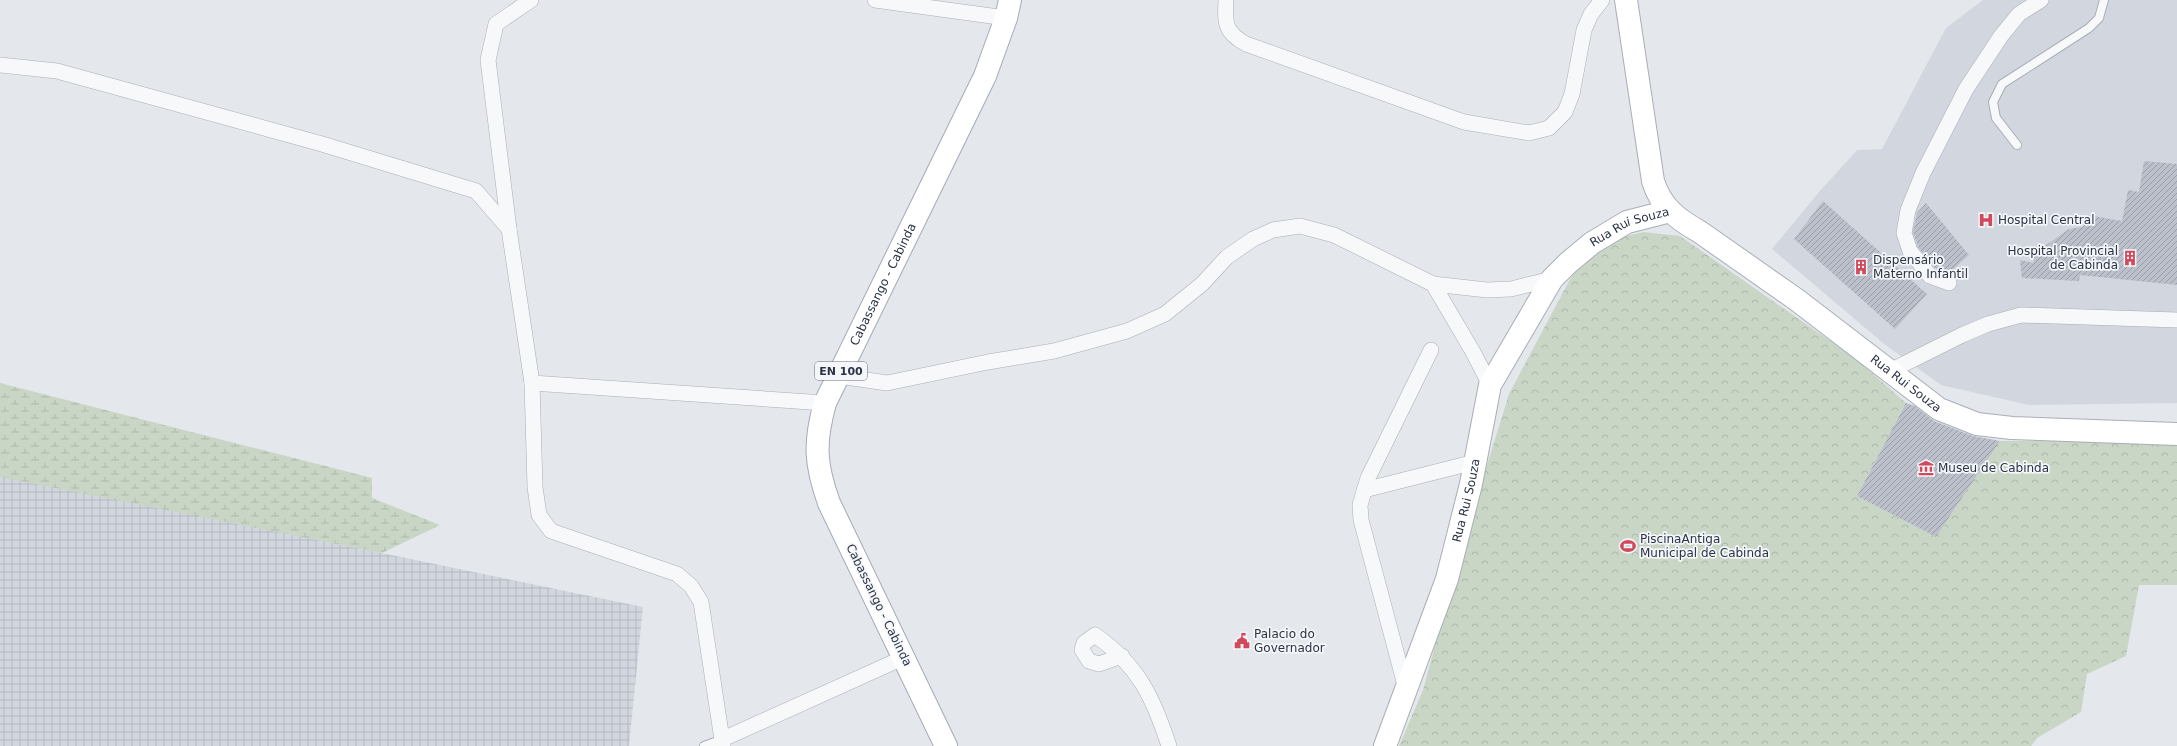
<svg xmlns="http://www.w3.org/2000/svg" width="2177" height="746" font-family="'DejaVu Sans',sans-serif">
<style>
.built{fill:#d2d6de}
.industrial{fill:url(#industrial-grid)}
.wetland{fill:url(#wetland-marsh)}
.park{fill:url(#park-crowns)}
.building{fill:url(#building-hatch)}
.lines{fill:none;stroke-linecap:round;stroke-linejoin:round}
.lane-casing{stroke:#a9aeb7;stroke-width:10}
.street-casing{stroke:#a9aeb7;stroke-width:16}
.secondary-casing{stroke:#a9aeb7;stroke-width:24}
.primary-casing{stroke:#a3abb8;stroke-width:24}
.lane{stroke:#f7f8fa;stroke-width:8}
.street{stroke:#f7f8fa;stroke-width:15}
.secondary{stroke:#fff;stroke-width:22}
.primary{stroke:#fff;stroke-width:22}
.labels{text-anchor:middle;stroke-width:3.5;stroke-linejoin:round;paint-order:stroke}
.shield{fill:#f4f6f9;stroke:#676e7b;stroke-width:1}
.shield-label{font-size:11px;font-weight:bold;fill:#2b3445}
.poi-label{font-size:12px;fill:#2b3445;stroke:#f4f6f9;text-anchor:start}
.street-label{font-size:12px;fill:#2b3445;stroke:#f4f6f9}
</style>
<defs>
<pattern id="industrial-grid" width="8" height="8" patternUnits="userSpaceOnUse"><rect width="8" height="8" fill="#d2d6de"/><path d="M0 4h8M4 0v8" fill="none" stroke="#b4b8c0"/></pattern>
<pattern id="wetland-marsh" width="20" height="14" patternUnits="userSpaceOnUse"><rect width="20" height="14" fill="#c9d6c5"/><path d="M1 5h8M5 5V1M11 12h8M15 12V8" fill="none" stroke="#adb8ab"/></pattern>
<pattern id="park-crowns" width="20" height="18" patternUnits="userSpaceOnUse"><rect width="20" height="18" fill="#c9d6c5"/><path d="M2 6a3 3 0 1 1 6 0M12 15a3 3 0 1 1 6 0" fill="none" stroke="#adb8ab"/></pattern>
<pattern id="building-hatch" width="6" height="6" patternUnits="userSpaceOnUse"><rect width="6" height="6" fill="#bbc0ca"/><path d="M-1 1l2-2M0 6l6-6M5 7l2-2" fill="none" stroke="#989da6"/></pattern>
</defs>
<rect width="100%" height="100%" fill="#e4e7ec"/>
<!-- built -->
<path class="built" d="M1983,0h194v403l-148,2 -88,-20 -58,-42 -111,-94 47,-57 38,-42 25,-1 64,-121z"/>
<!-- industrial -->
<path class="industrial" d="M0,476l163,32 480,99 -14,139h-629z"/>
<!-- wetland -->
<path class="wetland" d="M0,383l372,95v20l68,27 -58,28 -382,-76z"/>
<!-- park -->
<path class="park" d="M1644,232l36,4 176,123 50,44 -49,93 79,41 64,-96h177v144h-38l-13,71 -39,18 -6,38 -44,26 -6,8h-632l24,-56 38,-140 48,-156 60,-113 16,-24 28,-18z"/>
<!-- building -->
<g class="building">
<path d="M2144,161l33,3v121l-97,-10 -1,6 -57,-3 -2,-18 13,3 2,-10 34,-24 14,-2 5,-12 34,6 6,-31 11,2z"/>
<path d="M1823,201l104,93 -32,35 -101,-90z"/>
<path d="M1926,203l43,52 -20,18 -14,-5 -17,-21 -5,-15 4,-19z"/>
<path d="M1906,403l9,3 19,15 39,15 27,5 -64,96 -79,-41z"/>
</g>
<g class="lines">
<defs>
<g id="lane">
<path d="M2017,145l-21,-27 -3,-16 9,-18 87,-56 10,-10 5,-18"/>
<path d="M704,746l19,-7"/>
</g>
<g id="street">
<path d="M875,0l131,18"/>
<path d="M1226,0c-1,23 -2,32 20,44l218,78 65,11 20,-5 16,-16 7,-18 12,-64 7,-16 11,-14"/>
<path d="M0,65l57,6 265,73 154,47 33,38 23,154 3,104 4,28 12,16 126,43 14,12 10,16 22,144"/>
<path d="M509,229l-21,-169 8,-36 35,-24"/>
<path d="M1949,283l-19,-7 -20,-25 -6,-18 4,-23 15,-37 43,-84 35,-53 18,-22 22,-14"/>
<path d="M1433,284l54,6 24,-1 41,-10"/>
<path d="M1890,371l72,-36 26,-11 33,-9 156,5"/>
<path d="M839,376l48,7 101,-21 66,-11 73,-20 38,-17 37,-30 25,-27 26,-18 20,-9 27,-4 34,9 99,49 40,68 17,33"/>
<path d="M532,383l293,20"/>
<path d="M1364,490l111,-28"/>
<path d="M1122,656l-23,8 -10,-3 -7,-11 2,-7 11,-8c43,30 58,62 74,111"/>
<path d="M1406,689l-45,-169 -1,-15 8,-27 63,-128"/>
<path d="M723,739l182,-82"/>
</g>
<g id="secondary">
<path id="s1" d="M1626,0l27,181c8,26 24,38 47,51l97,68 142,109 38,15 35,4 165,6"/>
<path id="s2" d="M1385,746l62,-167 24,-95 19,-99 62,-106 16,-16 24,-20 35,-21 43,-11"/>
</g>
<g id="primary">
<path id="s3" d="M946,746l-117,-243c-14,-39 -15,-60 -4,-100l160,-327 21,-58 4,-18"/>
</g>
</defs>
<!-- lane casing -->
<use href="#lane" class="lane-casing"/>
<!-- street casing -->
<use href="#street" class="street-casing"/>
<!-- secondary casing -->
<use href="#secondary" class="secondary-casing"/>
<!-- primary casing -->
<use href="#primary" class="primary-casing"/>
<!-- lane -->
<use href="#lane" class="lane"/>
<!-- street -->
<use href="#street" class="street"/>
<!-- secondary -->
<use href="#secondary" class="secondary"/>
<!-- primary -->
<use href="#primary" class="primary"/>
</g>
<!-- icons -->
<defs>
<symbol id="hospital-bare" viewBox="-9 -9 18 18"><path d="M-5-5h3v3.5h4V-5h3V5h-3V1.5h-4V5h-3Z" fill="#d1495b" stroke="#f4f6f9" stroke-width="2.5" paint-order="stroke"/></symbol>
<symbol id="building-bare" viewBox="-9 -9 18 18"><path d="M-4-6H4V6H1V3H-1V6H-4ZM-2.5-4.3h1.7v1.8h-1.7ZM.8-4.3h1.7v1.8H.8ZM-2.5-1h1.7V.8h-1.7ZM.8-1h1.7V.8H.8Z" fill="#d1495b" stroke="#f4f6f9" stroke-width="2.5" paint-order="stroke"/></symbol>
<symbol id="museum-bare" viewBox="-9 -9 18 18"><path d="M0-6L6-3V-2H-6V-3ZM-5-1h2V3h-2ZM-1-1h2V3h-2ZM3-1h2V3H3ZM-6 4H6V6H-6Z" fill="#d1495b" stroke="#f4f6f9" stroke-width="2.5" paint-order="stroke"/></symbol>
<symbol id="stadium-bare" viewBox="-9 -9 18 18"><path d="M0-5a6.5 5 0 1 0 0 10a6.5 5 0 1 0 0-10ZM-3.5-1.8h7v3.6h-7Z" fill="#d1495b" stroke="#f4f6f9" stroke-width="2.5" paint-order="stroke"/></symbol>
<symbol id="civic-bare" viewBox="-9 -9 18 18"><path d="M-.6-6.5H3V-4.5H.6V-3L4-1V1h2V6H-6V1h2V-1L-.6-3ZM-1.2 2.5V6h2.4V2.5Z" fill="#d1495b" stroke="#f4f6f9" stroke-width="2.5" paint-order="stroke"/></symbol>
</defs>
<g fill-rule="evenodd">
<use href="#hospital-bare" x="1975" y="209" width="22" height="22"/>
<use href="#building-bare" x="2119" y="247" width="22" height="22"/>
<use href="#building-bare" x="1850" y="256" width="22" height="22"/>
<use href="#museum-bare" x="1915" y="457" width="22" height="22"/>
<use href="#stadium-bare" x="1617" y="535" width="22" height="22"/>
<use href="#civic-bare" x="1231" y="630" width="22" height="22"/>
</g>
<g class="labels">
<!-- shield labels -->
<rect class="shield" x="815" y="362" width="52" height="18" rx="3"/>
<g class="shield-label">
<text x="841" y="375">EN 100</text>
</g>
<!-- poi labels -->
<g class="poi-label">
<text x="1998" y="224">Hospital Central</text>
<text x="2118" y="255" text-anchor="end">Hospital Provincial<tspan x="2118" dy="14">de Cabinda</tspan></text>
<text x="1873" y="264">Dispensário<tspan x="1873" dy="14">Materno Infantil</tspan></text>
<text x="1938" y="472">Museu de Cabinda</text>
<text x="1640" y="543">PiscinaAntiga<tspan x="1640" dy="14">Municipal de Cabinda</tspan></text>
<text x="1254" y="638">Palacio do<tspan x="1254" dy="14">Governador</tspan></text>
</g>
<!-- street labels -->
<g class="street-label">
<text dy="4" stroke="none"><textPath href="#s2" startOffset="595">Rua Rui Souza</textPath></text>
<text dy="4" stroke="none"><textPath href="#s3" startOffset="504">Cabassango - Cabinda</textPath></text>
<text dy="4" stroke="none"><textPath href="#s1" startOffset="510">Rua Rui Souza</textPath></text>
<text dy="4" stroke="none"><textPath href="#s2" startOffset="259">Rua Rui Souza</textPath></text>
<text transform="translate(879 605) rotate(64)" y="4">Cabassango - Cabinda</text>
</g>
</g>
</svg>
